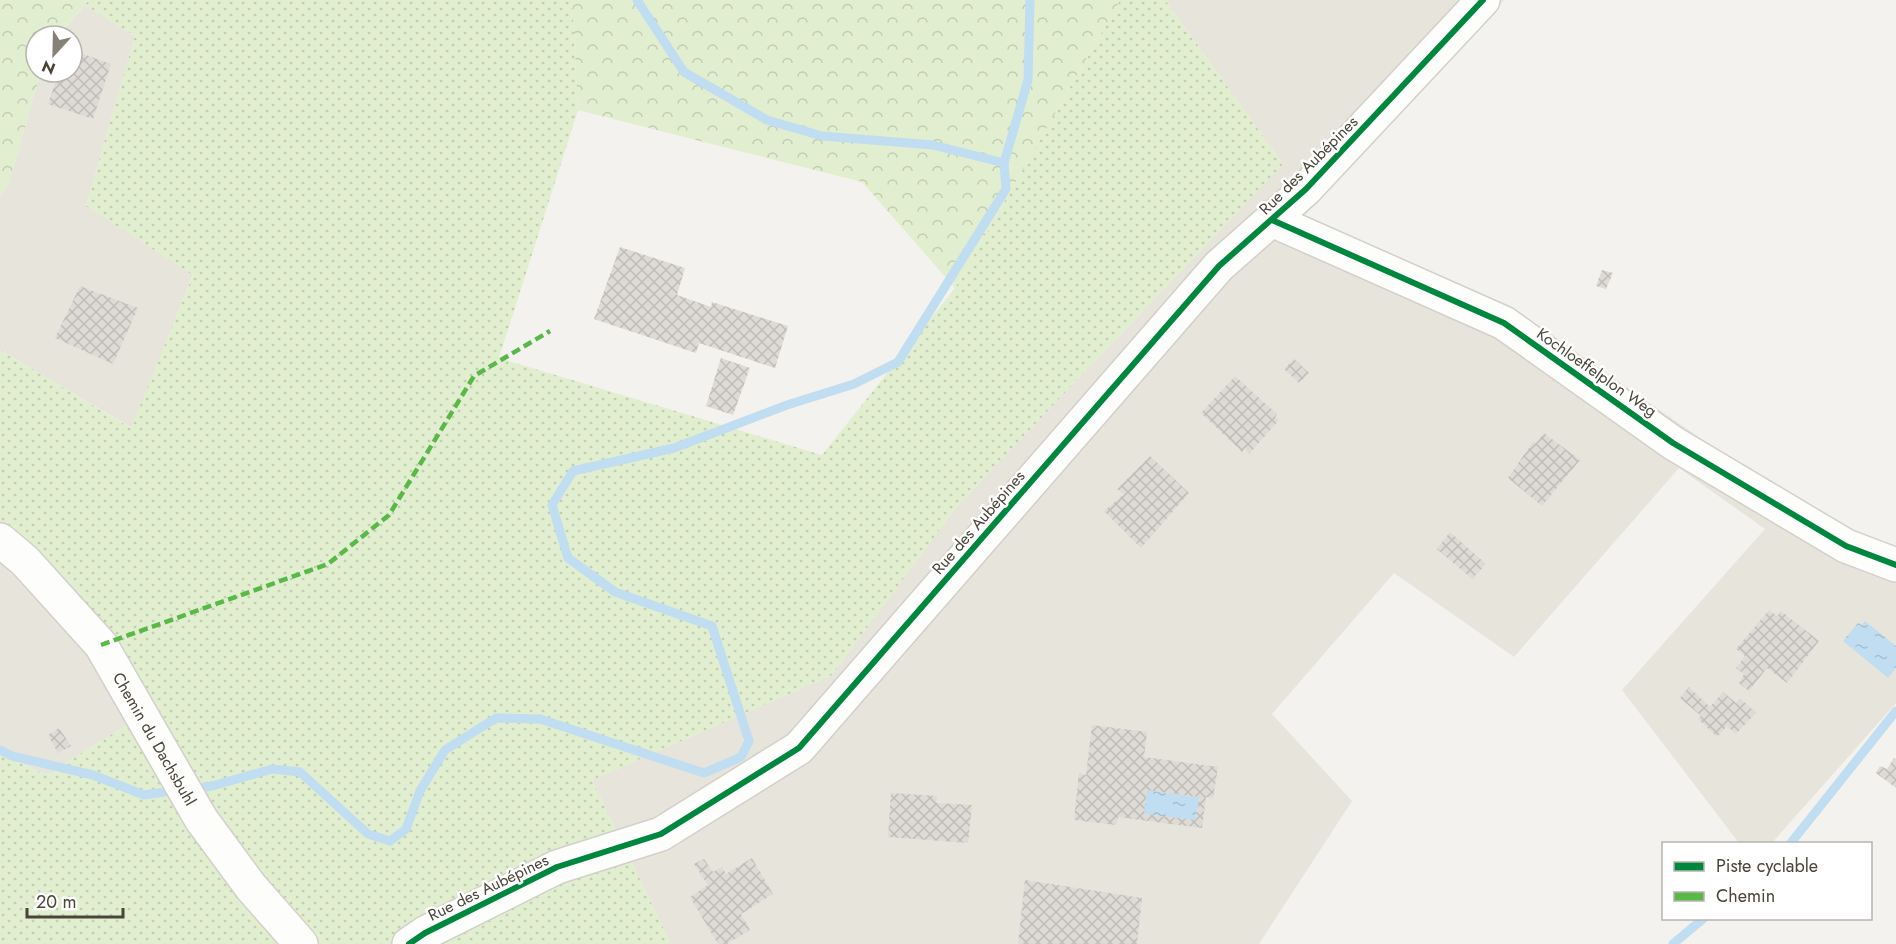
<svg xmlns="http://www.w3.org/2000/svg" width="1896" height="944" font-family="Jost,sans-serif">
<style>
.residential{fill:#e7e4dc}
.grass{fill:url(#grass-dots)}
.forest{fill:url(#forest-crowns)}
.water{fill:url(#water-ripples)}
.lines{fill:none;stroke-linecap:round;stroke-linejoin:round}
.stream{stroke:#c0ddf1;stroke-width:9}
.building{fill:url(#building-cross-hatch);fill-rule:evenodd}
.minor-casing{stroke:#d2d0cb;stroke-width:36}
.minor{stroke:#fdfdfc;stroke-width:33}
.quiet{stroke:#58b947;stroke-width:4.5;stroke-dasharray:9 4.5;stroke-linecap:butt}
.cycleway-casing{stroke:#fff;stroke-width:10}
.cycleway{stroke:#00873e;stroke-width:6}
.labels{text-anchor:middle;stroke-width:5;stroke-linejoin:round;paint-order:stroke}
.street-label{font-size:16px;fill:#4b4439;stroke:#fff}
</style>
<defs>
<pattern id="grass-dots" width="8" height="8" patternUnits="userSpaceOnUse" patternTransform="scale(1.5)"><rect width="8" height="8" fill="#e1eecf"/><path d="M2 2h.1M6 6h.1" fill="none" stroke="#c3cdb2" stroke-width="1.8" stroke-linecap="round"/></pattern>
<pattern id="forest-crowns" width="20" height="18" patternUnits="userSpaceOnUse" patternTransform="scale(1.5)"><rect width="20" height="18" fill="#e1eecf"/><path d="M2 6a3 3 0 1 1 6 0M12 15a3 3 0 1 1 6 0" fill="none" stroke="#c3cdb2"/></pattern>
<pattern id="water-ripples" width="26" height="14" patternUnits="userSpaceOnUse" patternTransform="scale(1.5)"><rect width="26" height="14" fill="#c0ddf1"/><path d="M2 4q2-2 4 0t4 0M15 11q2-2 4 0t4 0" fill="none" stroke="#a6bfcf"/></pattern>
<pattern id="building-cross-hatch" width="8" height="8" patternUnits="userSpaceOnUse" patternTransform="scale(1.5)"><rect width="8" height="8" fill="#dedbd6"/><path d="M0 0l8 8M0 8l8-8" fill="none" stroke="#c0bdb8"/></pattern>
</defs>
<rect width="100%" height="100%" fill="#f4f2ee"/>
<!-- residential -->
<g class="residential">
<path d="M1165,0h339l-200,216 206,91 296,204 90,40v152l-125,141 -32,-1 -117,-153 143,-161 -86,-61 -165,189 -120,-84 -122,141 80,87 -93,143h-588l-79,-164 240,-105 125,-169 326,-342z"/>
<path d="M85,5l50,31 -49,170 107,68 -61,154 -132,-78v-153l8,-11 33,-114h31v-36h-14z"/>
<path d="M0,538l48,22 110,146 -112,69 -46,-22z"/>
</g>
<!-- grass -->
<path class="grass" d="M89,0h483l6,110 -79,248 323,97 133,-167 165,-288h45l118,164 -326,342 -125,169 -240,105 79,164h-671v-191l46,22 112,-69 -110,-146 -48,-22v-188l131,78 62,-153 -107,-69 49,-170 -50,-31z"/>
<!-- forest -->
<g class="forest">
<path d="M0,0h89l-31,36h-22v36h5l-33,114 -8,11z"/>
<path d="M572,0h548l-165,288 -93,-106 -284,-72z"/>
</g>
<!-- water -->
<g class="water">
<path d="M1865,621l31,25v22l-8,10 -45,-37 15,-18 4,2z"/>
<path d="M1147,790l52,7 -3,23 -52,-6z"/>
</g>
<g class="lines">
<!-- stream -->
<g class="stream">
<path d="M1004,163l24,-83 2,-80"/>
<path d="M0,750l12,6 81,19 51,20 34,-5"/>
<path d="M192,789l20,-3 60,-17 28,3 68,62 22,7 16,-12 14,-38 25,-41 51,-32 44,1 164,54 37,-16 8,-16 -37,-115 -97,-34 -47,-34 -16,-53 21,-34 101,-23 113,-43 67,-21 44,-22 108,-173 -2,-26 -71,-18 -111,-9 -55,-16 -83,-48 -47,-72"/>
<path d="M1790,844l106,-133"/>
<path d="M1673,944l31,-26"/>
</g>
</g>
<!-- building -->
<g class="building">
<path d="M72,50l39,14 -18,55 -45,-15 11,-32h13z"/>
<path d="M620,247l65,21 -8,27 34,12 1,-5 76,24 -13,42 -76,-25 -3,10 -102,-34z"/>
<path d="M1602,270l11,3 -7,16 -10,-3z"/>
<path d="M80,286l58,22 -25,56 -58,-26z"/>
<path d="M721,358l29,10 -17,47 -27,-9z"/>
<path d="M1294,359l15,14 -10,10 -15,-14z"/>
<path d="M1235,376l42,38 -2,3 4,3 -30,34 -4,-6 -3,4 -41,-39z"/>
<path d="M1544,433l36,27 -38,46 -34,-28 25,-36 2,2z"/>
<path d="M1150,456l39,37 -48,55 -37,-37 20,-17 -7,-5z"/>
<path d="M1450,532l36,32 -14,15 -35,-30z"/>
<path d="M1769,610l8,6 4,-5 38,30 -32,42 -20,-15 -18,23 -10,-8 5,-9 -8,-6 9,-12 -9,-7z"/>
<path d="M1689,687l21,20 13,-15 13,11 4,-5 16,15 -20,21 -9,-8 -10,11 -19,-18 3,-3 -21,-18z"/>
<path d="M1092,725l55,7 -3,25 74,10 -5,31 -7,-1 -4,31 -84,-11 -2,8 -42,-5 5,-47 7,2zM1147,790l52,7 -3,23 -52,-6z"/>
<path d="M59,728l12,18 -13,7 -10,-18z"/>
<path d="M1894,758l2,1v29l-20,-15 4,-7 7,3z"/>
<path d="M891,793l46,3 -1,7 36,2 -4,38 -80,-6z"/>
<path d="M752,858l21,36 -32,20 9,16 -23,14h-9l-28,-47 18,-12 -14,-21 10,-5 9,13 9,-5 4,7z"/>
<path d="M1025,880l117,18 -5,46h-119z"/>
</g>
<g class="lines">
<defs>
<g id="minor">
<path d="M1272,220l232,103 169,120 173,103 50,19"/>
<path id="s1" d="M0,540l25,21 76,84 100,174 50,68 50,57"/>
<path d="M409,944l16,-11 132,-66 104,-33 138,-86 420,-482 87,-77 177,-189"/>
</g>
</defs>
<!-- minor casing -->
<use href="#minor" class="minor-casing"/>
<!-- minor -->
<use href="#minor" class="minor"/>
<!-- quiet -->
<path class="quiet" d="M101,645l227,-81 61,-49 85,-139 76,-45"/>
<defs>
<g id="cycleway">
<path d="M1272,220l232,103 169,120 173,103 50,19"/>
<path d="M409,944l16,-11 132,-66 104,-33 138,-86 420,-482 87,-77 177,-189"/>
</g>
</defs>
<!-- cycleway casing -->
<use href="#cycleway" class="cycleway-casing"/>
<!-- cycleway -->
<use href="#cycleway" class="cycleway"/>
</g>
<g class="labels">
<!-- street labels -->
<g class="street-label">
<text transform="translate(1308 165) rotate(-45)" y="6">Rue des Aubépines</text>
<text transform="translate(1597 372) rotate(35)" y="6">Kochloeffelplon Weg</text>
<text transform="translate(978 522) rotate(-49)" y="6">Rue des Aubépines</text>
<text dy="6" stroke="none"><textPath href="#s1" startOffset="254">Chemin du Dachsbuhl</textPath></text>
<text transform="translate(488 887) rotate(-26)" y="6">Rue des Aubépines</text>
</g>
</g>
<!-- legend -->
<rect x="1662" y="842" width="210" height="78" fill="#ffffff" stroke="#b7b4b0" stroke-width="1.5"/>
<rect x="1674" y="862" width="30" height="9" fill="#00873e" stroke="#b7b4b0" stroke-width="1.5"/>
<text x="1716" y="872" font-size="18" fill="#4b4439">Piste cyclable</text>
<rect x="1674" y="892" width="30" height="9" fill="#58b947" stroke="#b7b4b0" stroke-width="1.5"/>
<text x="1716" y="902" font-size="18" fill="#4b4439">Chemin</text>
<!-- north arrow -->
<g transform="translate(54 54) rotate(202)"><circle r="28" fill="#ffffff" stroke="#b7b4b0" stroke-width="1.5"/>
<path d="M0-4.5L10 22L0 15L-10 22Z" fill="#868178"/>
<text y="-9" font-size="16" font-weight="bold" text-anchor="middle" fill="#4b4439">N</text>
</g>
<!-- scale -->
<path d="M27 908v9h96v-9" fill="none" stroke="#4b4439" stroke-width="3"/>
<text x="36" y="908" font-size="18" fill="#4b4439" stroke="#ffffff" stroke-width="4.5" paint-order="stroke">20 m</text>
</svg>
